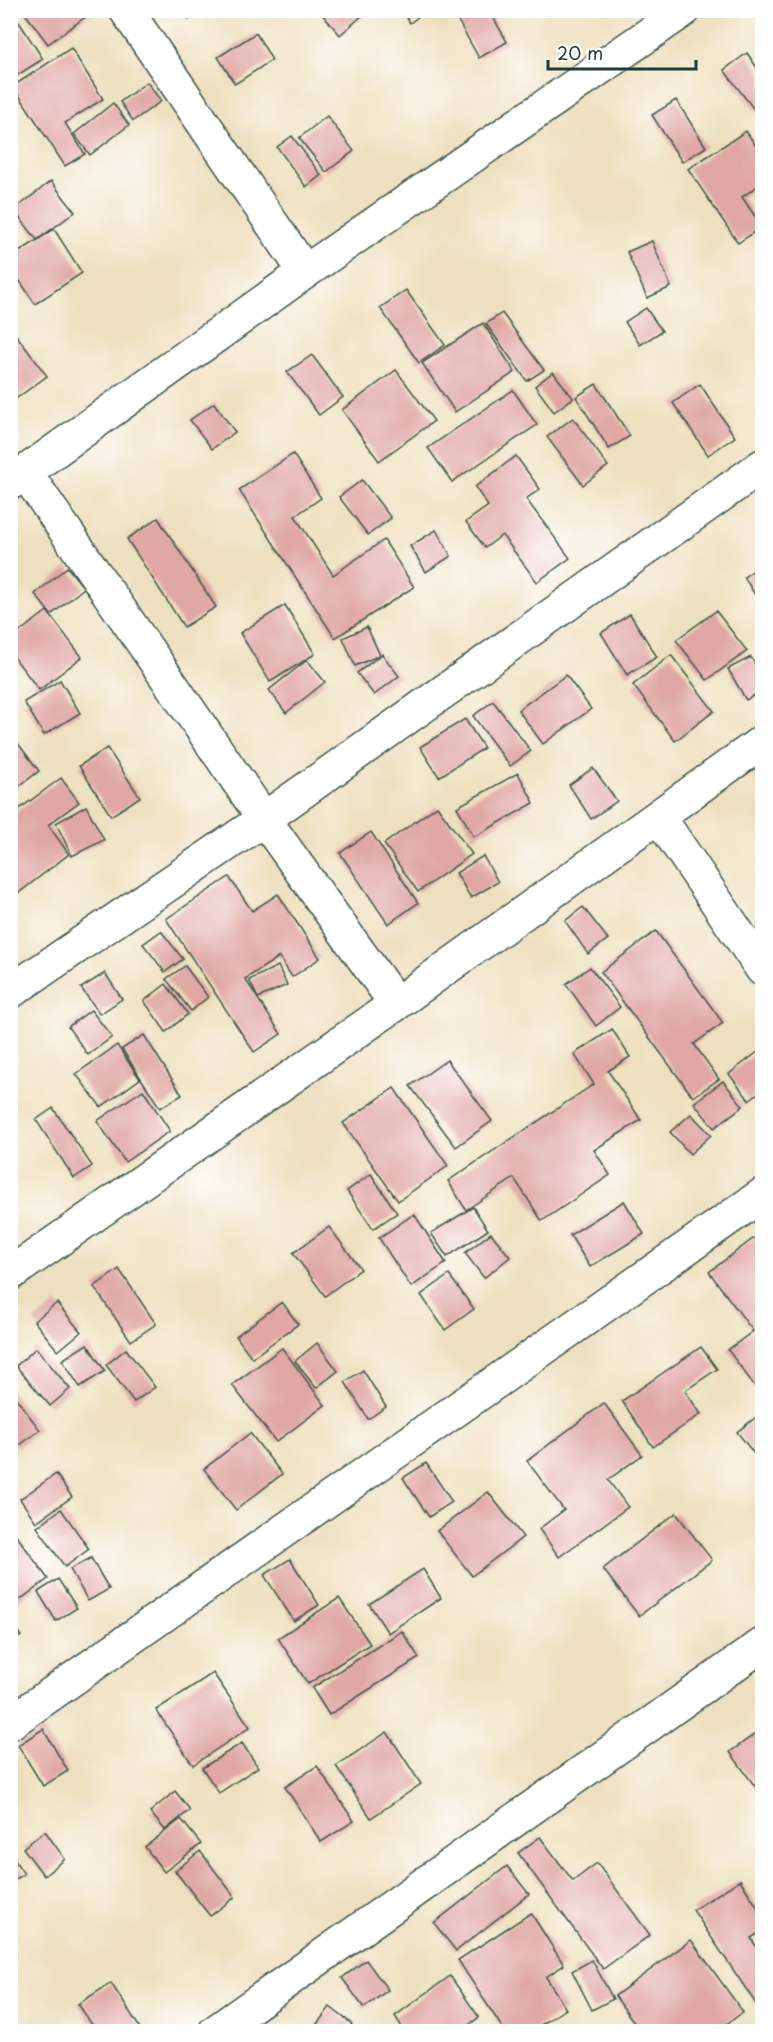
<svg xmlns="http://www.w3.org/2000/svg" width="773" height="2042" font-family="'Playpen Sans',sans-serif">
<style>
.building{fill:#e0a7a4}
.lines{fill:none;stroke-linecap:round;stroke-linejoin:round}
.minor-casing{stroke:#3e5549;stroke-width:36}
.minor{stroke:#fff;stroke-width:33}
</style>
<rect width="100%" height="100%" fill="#fff"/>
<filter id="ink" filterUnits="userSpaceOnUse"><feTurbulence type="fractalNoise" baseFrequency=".0167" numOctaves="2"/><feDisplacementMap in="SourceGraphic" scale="12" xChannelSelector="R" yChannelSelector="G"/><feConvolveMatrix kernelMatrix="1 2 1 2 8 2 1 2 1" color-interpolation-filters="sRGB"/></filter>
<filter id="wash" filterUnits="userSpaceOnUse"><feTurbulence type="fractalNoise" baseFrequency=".008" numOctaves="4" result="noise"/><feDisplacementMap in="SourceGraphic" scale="24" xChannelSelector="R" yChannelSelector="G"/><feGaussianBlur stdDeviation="1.35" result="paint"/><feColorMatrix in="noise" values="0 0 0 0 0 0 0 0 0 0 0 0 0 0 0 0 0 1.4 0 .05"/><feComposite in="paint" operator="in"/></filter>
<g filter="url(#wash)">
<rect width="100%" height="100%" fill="#ede0c0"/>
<g id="blocks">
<!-- building -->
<g class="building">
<path d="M26,10h69l-47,34 -24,-32z"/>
<path d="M183,10h17l-11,9z"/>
<path d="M326,10h43l-29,25 -18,-21z"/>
<path d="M401,10h26l-17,13z"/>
<path d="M452,10h37l18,32 -28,16z"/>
<path d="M19,22l24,37 -33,21v-53z"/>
<path d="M256,33l16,27 -37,24 -17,-27z"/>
<path d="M71,48l32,51 -38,24 20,31 -20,12 -52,-80z"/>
<path d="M747,53l15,22v32l-6,5 -32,-42z"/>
<path d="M147,82l14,19 -28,20 -13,-19z"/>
<path d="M676,100l30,47 -24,15 -30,-47z"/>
<path d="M113,103l16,22 -39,30 -16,-21z"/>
<path d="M327,116l27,35 -28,21 -27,-34z"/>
<path d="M746,131l16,24v28l-20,14 20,30 -24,16 -50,-74z"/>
<path d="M292,136l29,39 -15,12 -29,-40z"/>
<path d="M51,181l24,31 -38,28 -23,-30z"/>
<path d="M54,229l28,44 -47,31 -25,-38v-8z"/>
<path d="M652,241l19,46 -24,11 -20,-46z"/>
<path d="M406,290l39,55 -26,18 -39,-55z"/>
<path d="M646,308l16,23 -22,14 -15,-23z"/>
<path d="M502,313l42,57 -17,11 -41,-57z"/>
<path d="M483,323l32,49 -60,40 -33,-49z"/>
<path d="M10,327l37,49 -37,27z"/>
<path d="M312,355l31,42 -24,18 -32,-43z"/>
<path d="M396,370l38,51 -55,40 -37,-51z"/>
<path d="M553,372l20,26 -19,14 -19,-26z"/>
<path d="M596,384l34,52 -21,13 -33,-52z"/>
<path d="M700,384l35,53 -27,18 -35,-52z"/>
<path d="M513,390l24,35 -85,57 -24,-34z"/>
<path d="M214,403l21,29 -23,17 -22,-29z"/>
<path d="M573,418l35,48 -25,19 -36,-48z"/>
<path d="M293,454l28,44 -26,18 38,59 51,-35 30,47 -79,51 -96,-148z"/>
<path d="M516,456l24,33 -14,10 44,59 -33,24 -35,-47 -17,13 -19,-26 22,-16 -13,-19z"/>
<path d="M362,480l29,38 -23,17 -29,-38z"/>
<path d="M158,518l58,89 -32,20 -57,-88z"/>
<path d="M436,530l15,26 -25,16 -16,-26z"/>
<path d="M762,565v41l-18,-29z"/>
<path d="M67,567l17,21 -33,27 -16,-21z"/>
<path d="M285,605l30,49 -45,28 -30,-49z"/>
<path d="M47,611l35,46 -43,33 -29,-38v-13z"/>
<path d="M716,611l31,40 -40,29 -31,-40z"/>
<path d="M630,614l27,43 -30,18 -26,-42z"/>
<path d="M367,627l13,28 -25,11 -12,-28z"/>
<path d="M382,654l17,22 -25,19 -17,-22z"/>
<path d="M671,655l43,56 -39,30 -42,-56z"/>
<path d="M751,657l11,21v13l-16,9 -18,-31z"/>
<path d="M307,660l18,22 -39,31 -17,-23z"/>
<path d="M566,675l25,34 -48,35 -25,-34z"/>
<path d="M60,680l20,33 -36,22 -20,-33z"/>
<path d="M493,701l38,50 -21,15 -37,-50z"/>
<path d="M465,719l19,29 -45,29 -19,-30z"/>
<path d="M10,733l29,38 -29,22z"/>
<path d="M107,748l33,49 -29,19 -32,-50z"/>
<path d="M593,768l24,33 -26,18 -22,-34z"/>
<path d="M518,773l16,30 -60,34 -17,-30z"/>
<path d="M61,778l18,24 -31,23 21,29 -53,41 -6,-8v-71z"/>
<path d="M86,806l18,34 -32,16 -16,-33z"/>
<path d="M437,806l35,48 -54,38 -34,-48z"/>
<path d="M371,832l47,71 -30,21 -48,-71z"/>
<path d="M483,856l15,26 -27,16 -15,-25z"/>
<path d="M229,877l23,34 26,-17 42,64 -28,19 -13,-20 -34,22 36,55 -27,18 -88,-133z"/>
<path d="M583,907l25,32 -20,15 -23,-33z"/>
<path d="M161,931l22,28 -18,13 -22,-28z"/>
<path d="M656,931l67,92 -29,21 25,35 -26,18 -92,-125z"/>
<path d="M185,966l23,31 -17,14 -25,-32z"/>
<path d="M278,966l9,19 -29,13 -9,-18z"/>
<path d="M590,967l30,40 -24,19 -30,-42z"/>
<path d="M105,973l17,26 -22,15 -19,-26z"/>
<path d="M166,984l22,30 -22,18 -22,-31z"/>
<path d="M91,1010l21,27 -24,18 -20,-28z"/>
<path d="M612,1029l18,28 -22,14 33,49 -47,30 16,25 -68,46 -28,-43 -48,32 -18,-29 146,-97 -20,-30z"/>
<path d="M144,1035l38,60 -22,13 -38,-59z"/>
<path d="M117,1045l23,34 -39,28 -25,-33z"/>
<path d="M759,1051l3,5v34l-13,10 -20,-26z"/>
<path d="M447,1060l45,61 -36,26 -46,-61z"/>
<path d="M723,1081l20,25 -29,22 -20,-25z"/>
<path d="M394,1088l54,78 -50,35 -55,-78z"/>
<path d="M143,1090l27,41 -45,31 -28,-41z"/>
<path d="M53,1108l39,58 -18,12 -38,-58z"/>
<path d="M691,1114l20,21 -21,19 -20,-22z"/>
<path d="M371,1174l26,39 -24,16 -26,-38z"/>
<path d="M624,1201l20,33 -54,33 -20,-32z"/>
<path d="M473,1207l15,23 -41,27 -16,-24z"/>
<path d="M414,1214l32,49 -35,24 -32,-49z"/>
<path d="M329,1227l32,42 -36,27 -32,-43z"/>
<path d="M762,1232v164l-34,-46 25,-19 -44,-59z"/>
<path d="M491,1233l19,24 -26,21 -19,-25z"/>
<path d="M119,1269l37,55 -25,17 -37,-54z"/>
<path d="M449,1275l25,34 -29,21 -24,-35z"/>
<path d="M282,1302l16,22 -46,34 -16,-22z"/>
<path d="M57,1303l24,29 -23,19 -24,-30z"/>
<path d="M317,1343l21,28 -22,17 -21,-27z"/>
<path d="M87,1344l18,27 -25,16 -18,-27z"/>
<path d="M701,1347l16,22 -32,22 16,23 -48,33 -31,-46z"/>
<path d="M36,1348l34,41 -20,17 -34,-40z"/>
<path d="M282,1348l43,57 -49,37 -44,-57z"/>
<path d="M126,1349l29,38 -21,15 -28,-37z"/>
<path d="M363,1370l23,37 -18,12 -23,-37z"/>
<path d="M10,1390l30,40 -23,17 -7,-9z"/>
<path d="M604,1403l38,52 -34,25 20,27 -69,50 -20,-28 25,-19 -37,-49z"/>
<path d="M760,1414l2,3v32l-7,6 -18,-23z"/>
<path d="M250,1433l32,41 -46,36 -32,-41z"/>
<path d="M426,1463l26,39 -23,15 -26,-39z"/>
<path d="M56,1474l16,23 -36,25 -16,-23z"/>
<path d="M488,1492l35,45 -51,39 -35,-45z"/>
<path d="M61,1509l28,40 -24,18 -28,-40z"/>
<path d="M676,1513l36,47 -73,56 -36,-47z"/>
<path d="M14,1532l34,47 -38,28v-72z"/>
<path d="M91,1558l18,31 -21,12 -18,-32z"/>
<path d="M290,1559l29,46 -25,16 -30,-46z"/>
<path d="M423,1569l18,29 -53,35 -19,-29z"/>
<path d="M58,1579l19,29 -21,13 -18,-29z"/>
<path d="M339,1598l31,46 -62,40 -30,-46z"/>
<path d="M10,1621l11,15 -11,7z"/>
<path d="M402,1631l17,27 -90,57 -17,-27z"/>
<path d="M213,1673l37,54 -57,38 -37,-55z"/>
<path d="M43,1729l25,42 -25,15 -25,-41z"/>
<path d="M762,1729v67l-32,-44z"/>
<path d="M387,1732l34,52 -50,34 -35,-52z"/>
<path d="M242,1743l16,24 -39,26 -17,-25z"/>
<path d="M317,1766l37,55 -33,21 -36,-55z"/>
<path d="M175,1791l15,19 -25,20 -15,-18z"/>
<path d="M181,1819l20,25 -37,28 -19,-25z"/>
<path d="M45,1831l20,28 -21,17 -21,-28z"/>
<path d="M540,1837l33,44 24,-18 53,72 -47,34 -85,-116z"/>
<path d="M200,1851l35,46 -25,19 -35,-45z"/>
<path d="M10,1853l14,21 -14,9z"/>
<path d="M507,1866l22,28 -73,57 -22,-28z"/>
<path d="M740,1880l22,34v17l-11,7 11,18v43l-6,5 -63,-94z"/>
<path d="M531,1913l33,52 -18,12 20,32 -36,23h-25l-47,-72z"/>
<path d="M691,1940l52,72 -27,20h-10l-1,-2 -3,2h-61l-26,-36z"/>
<path d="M366,1960l22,30 -24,18 -22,-30z"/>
<path d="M592,1960l21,39 -21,11 -20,-39z"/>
<path d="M450,1976l29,41 -19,15h-55l-10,-16z"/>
<path d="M111,1983l31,48 -45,1 -19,-28z"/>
<path d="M330,2007l22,17 -6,8h-35z"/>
</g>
</g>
</g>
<g filter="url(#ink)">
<use href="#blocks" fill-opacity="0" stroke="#3e5549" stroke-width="1.5"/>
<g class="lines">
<defs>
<g id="minor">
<path d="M126,10l179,262"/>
<path d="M25,472l239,347 132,185"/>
<path d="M10,483l295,-211 379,-262"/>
<path d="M659,817l103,152"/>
<path d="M10,992l254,-173 498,-353"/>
<path d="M10,1274l386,-270 366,-262"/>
<path d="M10,1723l752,-528"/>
<path d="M215,2032l547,-387"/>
</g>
</defs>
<!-- minor casing -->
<use href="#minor" class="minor-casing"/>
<!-- minor -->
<use href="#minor" class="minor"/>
</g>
</g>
<!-- margin -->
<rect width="773" height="2042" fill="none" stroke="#fff" stroke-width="36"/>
<!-- scale -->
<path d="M548 60v9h148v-9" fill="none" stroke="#1f3d34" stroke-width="3"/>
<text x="557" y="60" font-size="18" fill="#1f3d34" stroke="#ffffff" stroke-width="4.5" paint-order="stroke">20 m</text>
</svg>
